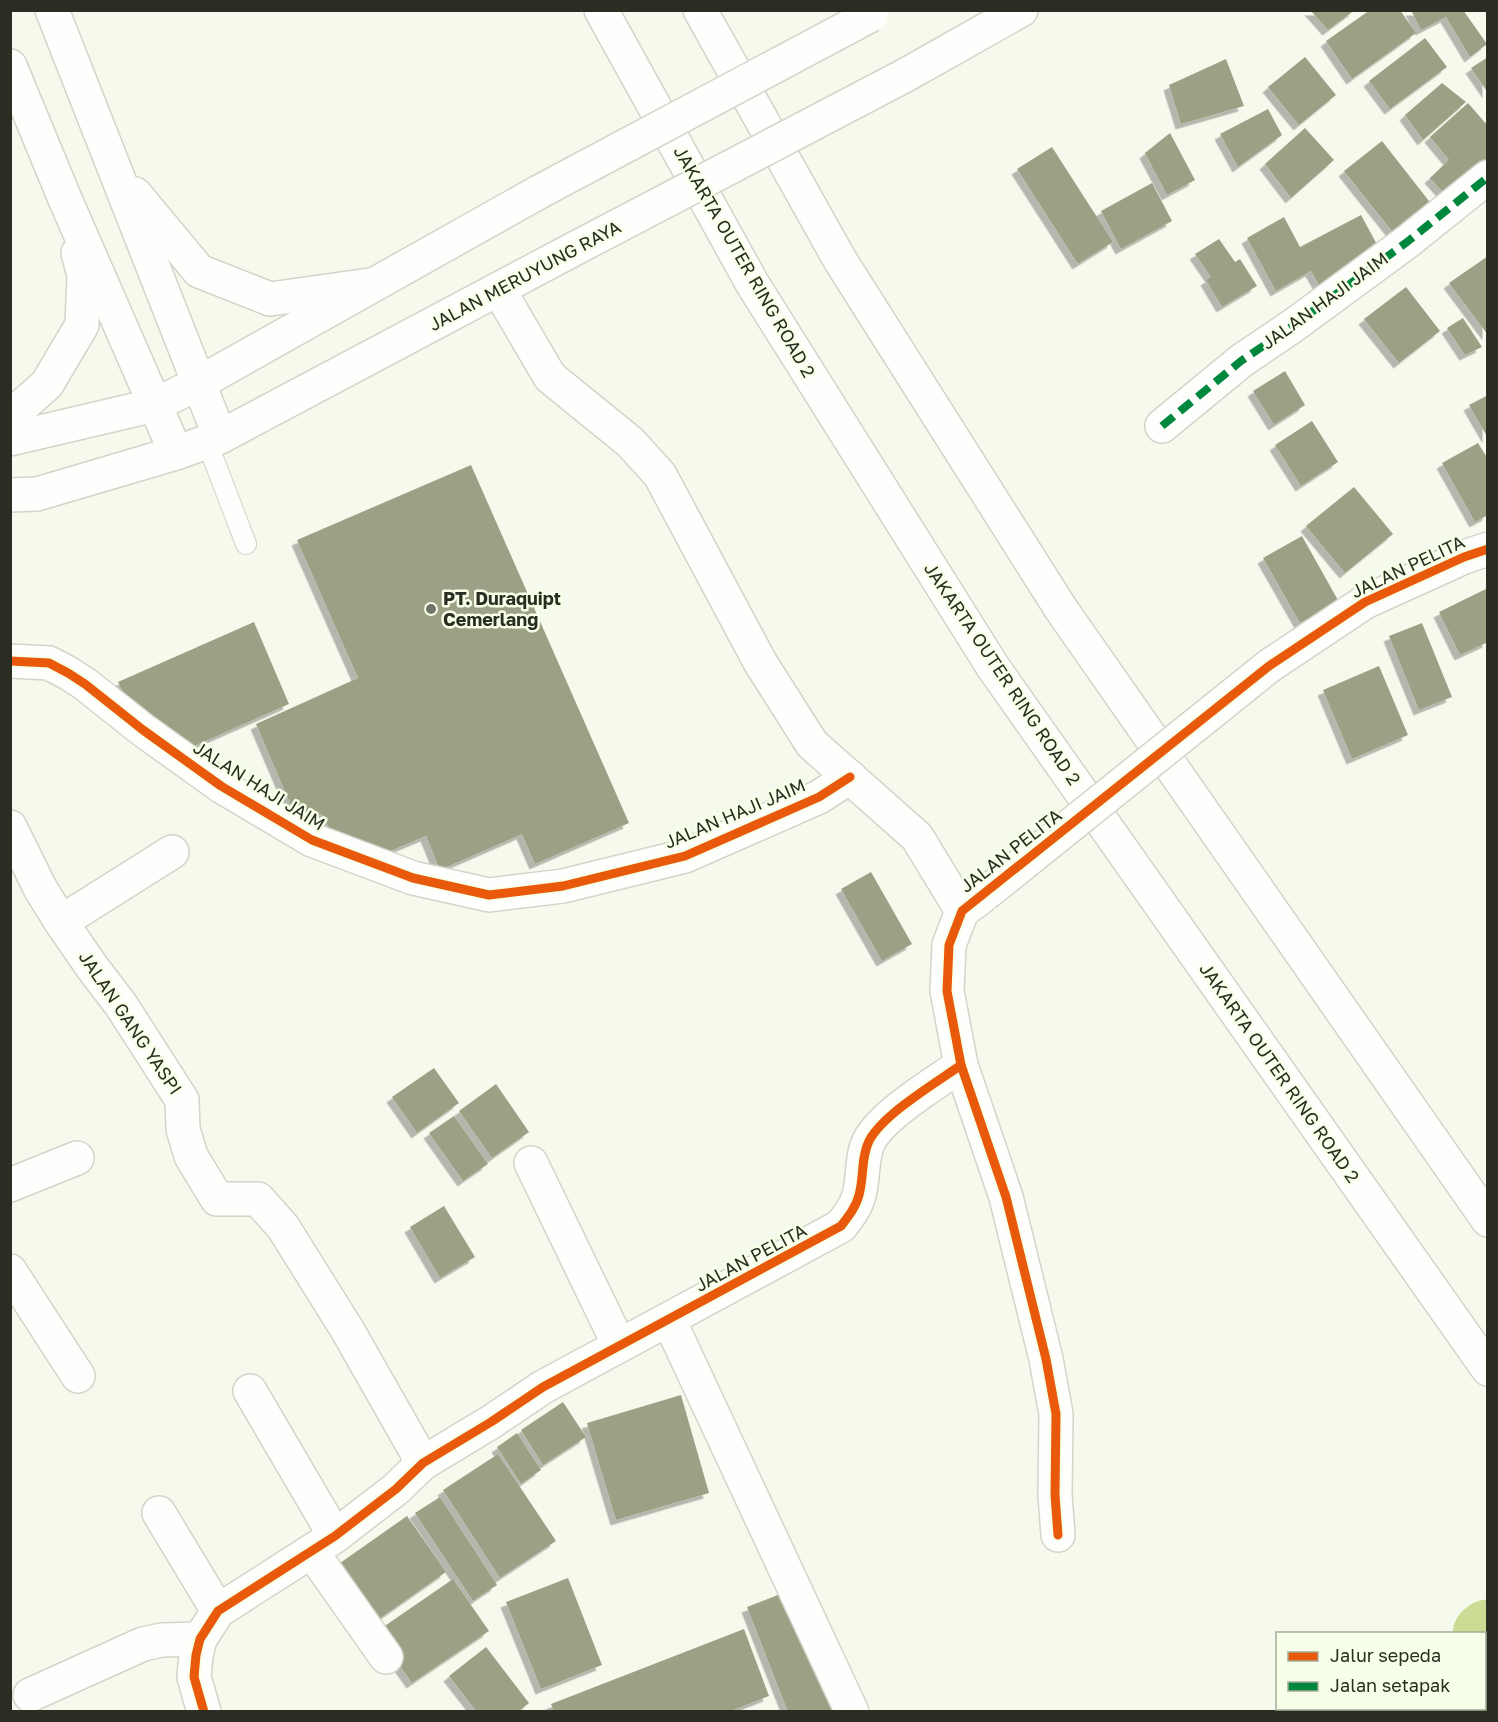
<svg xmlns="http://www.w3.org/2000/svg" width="1498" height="1722" font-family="'Golos Text',sans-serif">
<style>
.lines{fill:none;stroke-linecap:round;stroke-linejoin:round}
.river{stroke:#cbdd94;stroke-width:63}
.building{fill:#9ca186;filter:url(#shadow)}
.lane-casing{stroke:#d1d5ca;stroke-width:22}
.street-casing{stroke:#d1d5ca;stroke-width:36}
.secondary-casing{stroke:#d1d5ca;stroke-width:36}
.highway-casing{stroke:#d1d5ca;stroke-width:36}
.lane{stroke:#fefefc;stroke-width:20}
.street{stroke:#fefefc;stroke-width:33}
.secondary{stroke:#fefefc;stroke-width:33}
.highway{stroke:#fefefc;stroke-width:33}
.street-bridge-casing{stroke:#d1d5ca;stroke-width:36;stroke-linecap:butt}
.secondary-bridge-casing{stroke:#d1d5ca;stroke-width:36;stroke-linecap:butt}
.street-bridge{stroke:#fefefc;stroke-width:33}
.secondary-bridge{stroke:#fefefc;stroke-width:33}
.quiet{stroke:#00873e;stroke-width:8;stroke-dasharray:15 8;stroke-linecap:butt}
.cycleway-casing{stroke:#f8ffe8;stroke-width:13}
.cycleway{stroke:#e8590c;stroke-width:9}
.poi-dot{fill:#717569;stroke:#f8ffe8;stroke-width:2}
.labels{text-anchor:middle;stroke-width:5;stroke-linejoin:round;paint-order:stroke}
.street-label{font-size:18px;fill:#2a2d22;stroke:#f8ffe8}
.poi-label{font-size:18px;font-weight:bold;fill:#2a2d22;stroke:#f8ffe8;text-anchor:start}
</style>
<defs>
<filter id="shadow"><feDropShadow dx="-5.5" dy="5.5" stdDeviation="0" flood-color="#0004"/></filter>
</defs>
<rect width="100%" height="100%" fill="#f6faed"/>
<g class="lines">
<!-- river -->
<g class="river">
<path d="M1484,1634l4,-3"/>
<path d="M1484,1705l3,7"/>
</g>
</g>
<!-- building -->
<g class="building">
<path d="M1310,10h45l-27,20z"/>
<path d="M1370,10h30l16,23 -64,46 -26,-38z"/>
<path d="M1411,10h52l24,34 -17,13 -24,-40 -25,13z"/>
<path d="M1425,38l22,29 -57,42 -21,-28z"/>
<path d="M1305,57l31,38 -37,30 -31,-38z"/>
<path d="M1488,57v36l-17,-25z"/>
<path d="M1226,59l18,47 -63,18 -12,-39z"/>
<path d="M1442,83l24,19 -43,38 -18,-25z"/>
<path d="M1468,103l20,23v42l-38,32 -20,-22 19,-18 -19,-23z"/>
<path d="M1268,109l14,26 -44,32 -18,-33z"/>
<path d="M1305,128l29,32 -43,38 -26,-34z"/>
<path d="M1170,133l25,47 -28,15 -22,-42z"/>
<path d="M1382,141l54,69 -37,30 -55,-69z"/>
<path d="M1052,147l61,95 -35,22 -61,-95z"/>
<path d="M1152,183l20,38 -51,28 -20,-38z"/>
<path d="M1361,215l20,37 -62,33 -8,-14 -35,20 -29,-53 37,-21 16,30z"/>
<path d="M1219,239l16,23 5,-3 17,27 -35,21 -16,-27 5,-3 -16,-23z"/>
<path d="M1488,256v79l-39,-52z"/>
<path d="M1406,287l34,44 -41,32 -35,-44z"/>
<path d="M1463,318l19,29 -17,8 -18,-27z"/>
<path d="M1285,371l20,34 -31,20 -21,-34z"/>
<path d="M1488,395v43l-19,-33z"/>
<path d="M1312,421l26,41 -37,24 -26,-41z"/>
<path d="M1478,443l10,16v56l-13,7 -33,-59z"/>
<path d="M471,465l158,358 -94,41 -13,-30 -82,36 -14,-34 -50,21 -40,-16 -14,-27 -23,10 -43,-100 102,-46 -61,-138z"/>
<path d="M1354,487l39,47 -48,39 -39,-47z"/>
<path d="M1302,536l37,66 -39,21 -37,-65z"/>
<path d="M1488,588v54l-28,13 -21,-43z"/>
<path d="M254,622l35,82 -106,47 -47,-30 -18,-39z"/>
<path d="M1422,623l30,74 -33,13 -30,-74z"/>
<path d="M1379,666l29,69 -56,24 -29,-69z"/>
<path d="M871,872l41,72 -30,17 -41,-72z"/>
<path d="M434,1068l25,35 -42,30 -25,-36z"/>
<path d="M496,1084l33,48 -37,26 -33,-47z"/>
<path d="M454,1116l34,48 -25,17 -34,-48z"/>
<path d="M444,1206l31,51 -35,21 -30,-51z"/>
<path d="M681,1395l28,98 -93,27 -29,-97z"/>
<path d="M563,1402l23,35 -43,28 -22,-35z"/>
<path d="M517,1433l24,37 -20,14 -24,-37z"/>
<path d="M498,1454l58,87 -56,37 -57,-88z"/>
<path d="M440,1497l57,88 -24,16 -58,-88z"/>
<path d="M407,1516l39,56 -74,52 -39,-56z"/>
<path d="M568,1578l34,87 -61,24 -35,-87z"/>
<path d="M453,1579l36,52 -77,52 -36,-51z"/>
<path d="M788,1591l47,121h-47l-41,-105z"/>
<path d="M744,1629l25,67 -41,16h-174l-3,-8z"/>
<path d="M486,1647l43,56 -11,9h-41l-28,-36z"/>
</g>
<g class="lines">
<defs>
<path id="lane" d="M207,442l39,102"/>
<g id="street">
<path d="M499,290l51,87 80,65 30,33 100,187 52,82 105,93 45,74"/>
<path d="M1162,426l79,-65 53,-36 113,-83 81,-65"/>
<path d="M10,661l39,2 19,10 17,11 58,46 78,56 91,54 101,38 76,17 74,-9 122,-30 134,-59 31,-20"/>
<path d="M1269,666l96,-64 99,-45 24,-8"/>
<path d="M10,827l30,61 21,34 31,45 29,38 61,95 1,29 8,27 26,43h41l25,28 65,104 75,132"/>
<path d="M980,898l-18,13 -13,34 -2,46 14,74 45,132 40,162 10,55 -1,81 3,40"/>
<path d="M61,922l111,-70"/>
<path d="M531,1163l88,182"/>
<path d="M10,1185l67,-27"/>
<path d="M10,1271l68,105"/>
<path d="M669,1320l183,392"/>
<path d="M250,1391l85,145"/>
<path d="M159,1513l59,98"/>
<path d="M312,1552l74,105"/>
<path d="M30,1695l113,-51 19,-4 38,-1"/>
<path d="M204,1712l-10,-35 2,-22 4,-16 18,-28 117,-75 61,-47 27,-26 68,-41 52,-35 298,-161c7,-9 15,-19 18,-31 5,-18 2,-38 10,-54 14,-27 67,-58 92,-76"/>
</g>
<g id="secondary">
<path d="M904,76l117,-66"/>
<path d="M10,439l145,-34 44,-22 340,-191"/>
<path d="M10,495l27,-1 139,-41 44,-16 352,-187"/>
</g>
<g id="highway">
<path d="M52,10l168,427"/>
<path d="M601,10l151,273 241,384 495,702"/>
<path d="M700,10l140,250 221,349 427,611"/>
<path d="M10,66l55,133 111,254"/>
<path d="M135,194l64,77 71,28 100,-14"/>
<path d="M10,417l37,-33 35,-59 2,-50 -6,-22"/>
</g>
</defs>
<!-- lane casing -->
<use href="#lane" class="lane-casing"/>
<!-- street casing -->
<use href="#street" class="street-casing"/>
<!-- secondary casing -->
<use href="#secondary" class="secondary-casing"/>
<!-- highway casing -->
<use href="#highway" class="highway-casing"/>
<!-- lane -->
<use href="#lane" class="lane"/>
<!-- street -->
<use href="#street" class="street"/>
<!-- secondary -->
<use href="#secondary" class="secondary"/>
<!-- highway -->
<use href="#highway" class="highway"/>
<defs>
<path id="street-bridge" d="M985,894l284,-228"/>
<g id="secondary-bridge">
<path d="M539,192l332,-177"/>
<path d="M572,250l332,-174"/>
</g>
</defs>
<!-- street-bridge casing -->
<use href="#street-bridge" class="street-bridge-casing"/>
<!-- secondary-bridge casing -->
<use href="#secondary-bridge" class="secondary-bridge-casing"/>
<!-- street-bridge -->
<use href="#street-bridge" class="street-bridge"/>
<!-- secondary-bridge -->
<use href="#secondary-bridge" class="secondary-bridge"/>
<!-- quiet -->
<path class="quiet" d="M1162,426l79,-65 53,-36 113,-83 81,-65"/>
<defs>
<g id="cycleway">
<path d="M10,661l39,2 19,10 17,11 58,46 78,56 91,54 101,38 76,17 74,-9 122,-30 134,-59 31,-20"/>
<path d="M1058,1535l-3,-40 1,-81 -10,-55 -40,-162 -45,-132 -14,-74 2,-46 13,-34 307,-245 96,-64 99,-45 24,-8"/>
<path d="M204,1712l-10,-35 2,-22 4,-16 18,-28 117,-75 61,-47 27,-26 68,-41 52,-35 298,-161c7,-9 15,-19 18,-31 5,-18 2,-38 10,-54 14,-27 67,-58 92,-76"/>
</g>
</defs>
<!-- cycleway casing -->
<use href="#cycleway" class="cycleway-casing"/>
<!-- cycleway -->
<use href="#cycleway" class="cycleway"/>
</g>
<!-- markers -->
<circle class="poi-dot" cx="431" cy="609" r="6"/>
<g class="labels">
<!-- street labels -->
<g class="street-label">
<text transform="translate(744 262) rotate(60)" y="6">JAKARTA OUTER RING ROAD 2</text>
<text transform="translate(525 276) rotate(-28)" y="6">JALAN MERUYUNG RAYA</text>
<text transform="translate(1325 301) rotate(-36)" y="6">JALAN HAJI JAIM</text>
<text transform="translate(1408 567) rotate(-25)" y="6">JALAN PELITA</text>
<text transform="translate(1002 674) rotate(56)" y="6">JAKARTA OUTER RING ROAD 2</text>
<text transform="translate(259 786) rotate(32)" y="6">JALAN HAJI JAIM</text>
<text transform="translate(735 814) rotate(-23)" y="6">JALAN HAJI JAIM</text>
<text transform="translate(1011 851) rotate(-38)" y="6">JALAN PELITA</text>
<text transform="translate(130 1023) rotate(56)" y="6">JALAN GANG YASPI</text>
<text transform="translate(1279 1073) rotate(55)" y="6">JAKARTA OUTER RING ROAD 2</text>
<text transform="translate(751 1258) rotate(-28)" y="6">JALAN PELITA</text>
</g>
<!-- poi labels -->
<g class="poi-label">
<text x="443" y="605">PT. Duraquipt<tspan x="443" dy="21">Cemerlang</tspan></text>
</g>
</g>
<!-- border -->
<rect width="1498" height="1722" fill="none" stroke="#2a2d22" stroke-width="24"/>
<!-- legend -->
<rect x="1276" y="1632" width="210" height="78" fill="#f8ffe8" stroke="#a6ab99" stroke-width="1.5"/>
<rect x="1288" y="1652" width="30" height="9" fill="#e8590c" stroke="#a6ab99" stroke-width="1.5"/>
<text x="1330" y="1662" font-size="18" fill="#2a2d22">Jalur sepeda</text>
<rect x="1288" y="1682" width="30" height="9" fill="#00873e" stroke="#a6ab99" stroke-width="1.5"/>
<text x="1330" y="1692" font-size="18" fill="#2a2d22">Jalan setapak</text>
</svg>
